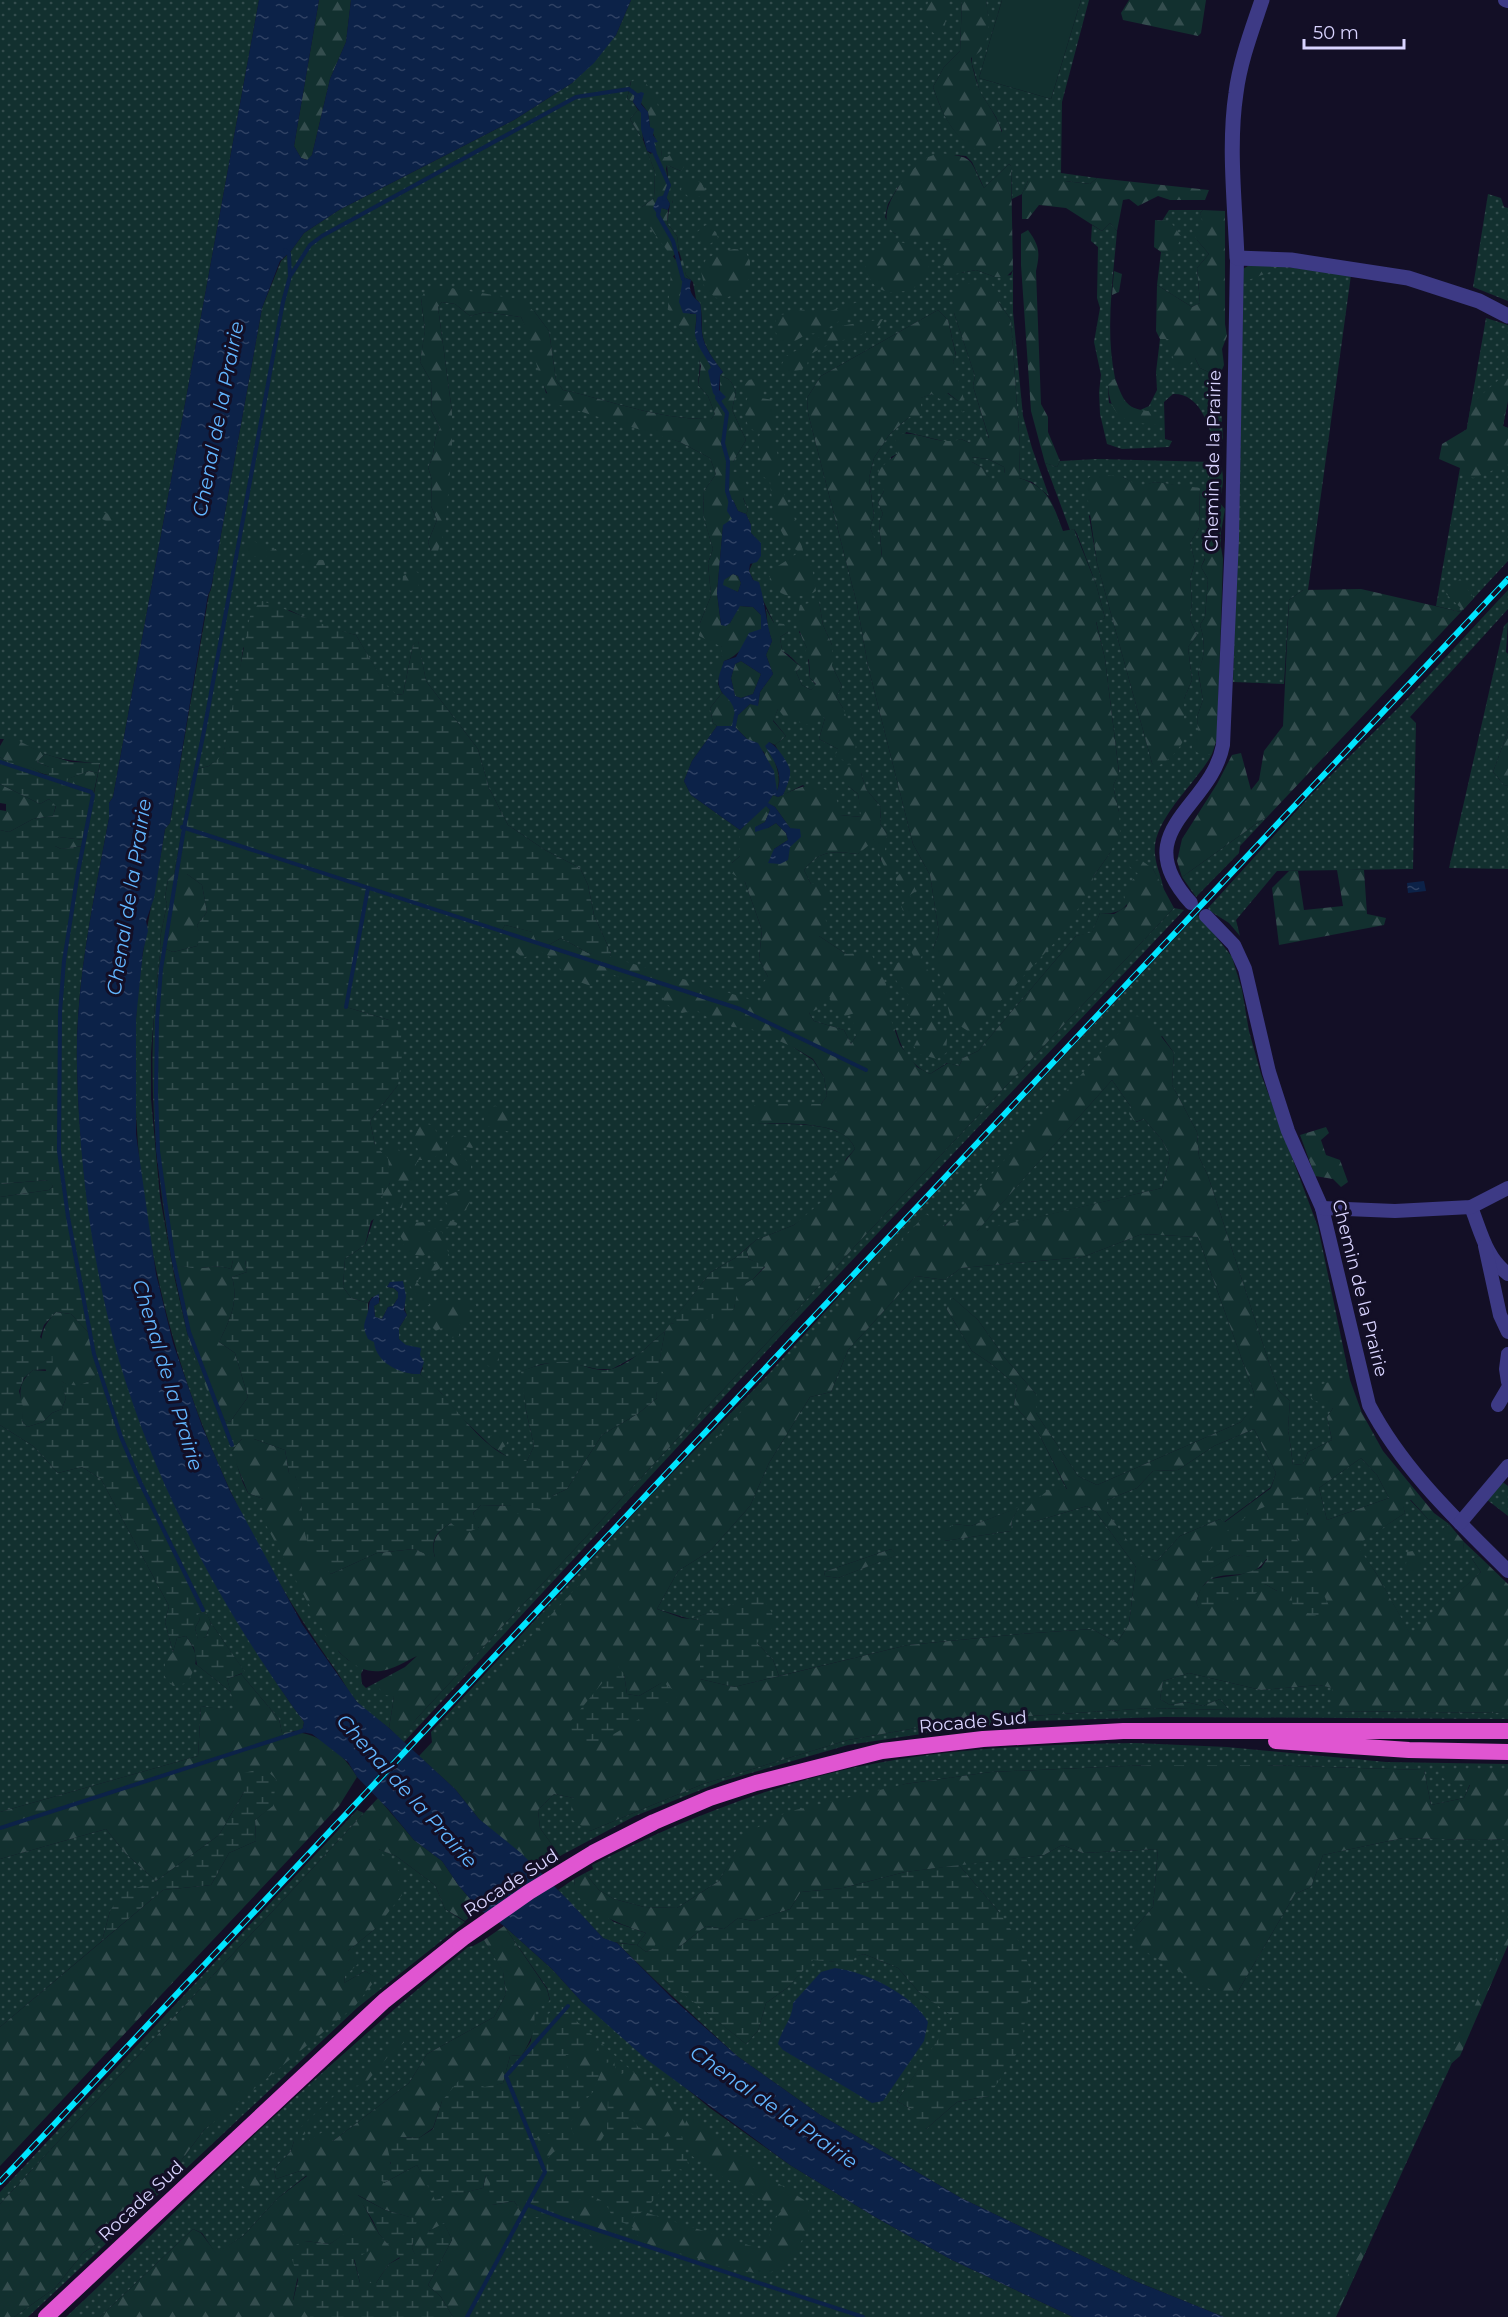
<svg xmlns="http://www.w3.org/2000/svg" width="1508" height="2317" font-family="Montserrat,sans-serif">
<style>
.grass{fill:url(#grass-dots);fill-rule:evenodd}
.forest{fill:url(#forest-firs);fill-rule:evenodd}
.wetland{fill:url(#wetland-marsh);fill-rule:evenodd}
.pitch{fill:#12302f}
.water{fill:url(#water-ripples);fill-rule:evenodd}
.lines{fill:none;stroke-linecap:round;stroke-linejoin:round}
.stream{stroke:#0c2248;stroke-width:4}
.minor{stroke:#3d3a85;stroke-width:14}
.tertiary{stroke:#3d3a85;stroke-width:15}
.trunk{stroke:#e055d1;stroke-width:16}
.rail-casing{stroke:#00e5ff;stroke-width:6}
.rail{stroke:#130f26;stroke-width:4;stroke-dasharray:11;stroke-linecap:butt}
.labels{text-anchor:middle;stroke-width:6;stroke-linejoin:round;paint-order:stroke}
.street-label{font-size:18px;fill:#d9d4ff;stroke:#130f26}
.water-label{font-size:20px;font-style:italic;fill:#62b6ff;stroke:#130f26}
</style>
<defs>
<pattern id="grass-dots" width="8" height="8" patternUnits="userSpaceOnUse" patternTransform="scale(1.5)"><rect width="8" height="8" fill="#12302f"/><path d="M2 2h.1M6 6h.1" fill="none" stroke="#344d4e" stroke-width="1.8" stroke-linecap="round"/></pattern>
<pattern id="forest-firs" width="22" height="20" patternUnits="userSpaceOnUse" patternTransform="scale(1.5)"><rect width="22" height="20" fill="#12302f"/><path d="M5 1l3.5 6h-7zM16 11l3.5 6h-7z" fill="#344d4e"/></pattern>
<pattern id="wetland-marsh" width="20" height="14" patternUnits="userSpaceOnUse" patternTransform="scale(1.5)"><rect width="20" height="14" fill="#12302f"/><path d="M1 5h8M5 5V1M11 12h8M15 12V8" fill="none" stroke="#344d4e"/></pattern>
<pattern id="water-ripples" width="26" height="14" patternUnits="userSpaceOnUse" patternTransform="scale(1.5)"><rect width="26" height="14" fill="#0c2248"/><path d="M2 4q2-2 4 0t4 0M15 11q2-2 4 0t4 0" fill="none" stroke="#2f4163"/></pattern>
</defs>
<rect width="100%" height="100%" fill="#130f26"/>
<!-- grass -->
<g class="grass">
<path d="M0,0h259l-146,797 -4,6v15c-15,81 -34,165 -32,248 3,132 27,265 76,389 18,46 43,89 67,133 26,46 52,91 84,134l-2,10 -6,-1 -14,2 -3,-14 -38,-45 3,-3 -33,-48 -66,-134 -21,-50 -30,-85 -26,-137 -9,-66 1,-139 4,-51 14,-89 22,-108c-18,-3 -34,-3 -52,-9 -19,-6 -26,-17 -48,-16z"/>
<path d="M631,0h331l-2,51 -16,16 -11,20c9,27 24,60 55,64l14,-20 -6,-14 -16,-25 -8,-28v-8l16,-37 -2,-19h16l-23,78 72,21 30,-99h8l-27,102 -1,71 36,5 -7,6 -25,-3h-37l-6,13 -10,5 -1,-33 -2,-2 -25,24 -12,-26 -6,-6 -11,-1 -57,32 -10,17 -3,13 9,16c19,7 37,8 57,6l10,34 15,-3 19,7 16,-2 2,-5v42l10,104 9,32 17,48 -17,-14 -13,-4 1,-30 -9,-128 -13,-19 -44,-7v19l21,63 -2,10 16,53 -19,4 -9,-4 -10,4 -45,-11 -9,22 -6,3 -7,34 -6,11 5,12 -4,8 3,38 -12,-33 4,-11 -5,-38 5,-20 15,-23 20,-18 11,-19 12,-4 15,-1 11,8 -5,-40 3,-6 -8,-35 -10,-10 -117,66 -14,22 1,15 49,191 11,62 45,178 17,31 9,58 -6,16 160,-72 17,-24 9,-41 -6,-26 6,-14 -14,-113 -9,-38 9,-3 -9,-34 -19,-50 -3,-5 -4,1 -25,-67 12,4 3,-6 37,-2 117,3 -8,24 3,18 -3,19 8,14 7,-5v15l-9,-5 -11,25 7,12 -3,38 -5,8c5,15 6,32 -2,46l5,29 -6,17 4,37h11c-15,29 -61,66 -57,100 1,13 7,24 9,37l-11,-22 -15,5c-8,24 -8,42 -38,39l-8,20 -16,3 -98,115 -15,7 -4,8 -12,-3 -17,11c-19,-9 -28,-23 -34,-44l-40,6 -5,8 -7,-14 -30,-9 -5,-8 11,-13 26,-46 -27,-18 -8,-52 -7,-14c17,-21 29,-19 54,-16l15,-16 6,11 2,13 6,-29 -7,-9 1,-17 -15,-18 -5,-16 -13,13 10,8 4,23 -22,-2 -37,-30 -20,10c10,-24 4,-29 -8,-50l11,-9 -13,-16 5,-11 44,6 3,3 -6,21 19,10 7,12 -2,-53 -7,-11 6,-11 -10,-20v-21l-9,-20 -4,-23 -20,30 8,16 3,30 6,7 -5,5 -9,-5 -6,-13 5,-5 -12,-12 -7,-4 -2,-14 8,-5 -14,-9 -25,-52 12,-27 -10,-11v-8l-5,-11 2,-4 -15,-38v-10l13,-22 -14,-30 4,-19 -6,-11 -10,-5 3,-3c-9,-12 -19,-24 -21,-40 0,-10 0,-19 -2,-29l-4,-4 -3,-17 -7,-7 -7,-24 -2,-15 -10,-13 3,-19 3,-1 -4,-11 -2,-27 14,6 -14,-14 -5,1 -3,-27 -28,-50 -4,18 6,3 5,8 -8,9 13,21 12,32 -1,26 -12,9 17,31 16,21c-6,7 -2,54 1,64 3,8 14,13 18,21 9,16 5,25 4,41l10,11 7,18 -4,5c-51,1 -98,-18 -148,-29l-7,-10 -7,-49 -15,-20 -113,-13 4,33 -5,31 12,21 -1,27 9,18c-9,14 -3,25 -12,39l4,13 -1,26 6,14 -9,22 3,9 21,-102v-37l-14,-105 4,-5 13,2 15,12 16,-4 35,5 9,18 16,58 134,49 30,16 6,16 -12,17 -1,24 10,34 -5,14 3,33 -11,27 22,24v9l-9,20h6l-1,8 4,9 -12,15 3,15 4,3 -25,35 -8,20 7,14 49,35v26l-8,7 13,19 17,48 -3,29 9,18 25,70 20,13 11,17 3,19 -6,8 -70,19c26,3 94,-6 104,26l-9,10 -14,34 -19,18 -19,14 -38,15 -21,18 -24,14 -46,59 -27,24 -26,14h-15l-32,-7 -23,2 -20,7 4,39 8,36 -7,15h-13l-23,-15 -29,-28 -21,-25 -21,-19 3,-6 -24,-29v-11l8,-13c-7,-13 5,-20 -9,-33h-8l-3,5 7,1 4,4v6l-5,8 -5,1 -6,12 -7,-2 -1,-11 5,-3 1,-5 -8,-1 -4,6 -17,-5 -8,-11 2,-28 20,-14 16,-48 9,-14 -15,-38 -5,-24 28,-36 -9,-65 -43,-13 22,-119 239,78 4,-13 -17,-38 -6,-30 -8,-17 -35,-18 -37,-25 -19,-37 -11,-39 -52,-68 -8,-40 -5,4 -10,49 -7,1 -11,-10 -29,-50 -29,-7 -38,-18 -46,38 -5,39 -15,69 -14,10 -12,3 -6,14 -17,91 -6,6 -3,17 2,7 -7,34 1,9 -4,30 -6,76v46l9,98 15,83 15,65 46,117 7,21 5,10 15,6 76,153 9,8 16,8 -3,6 1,10 4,4 13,-7v6l15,10 -5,31c-10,-8 -21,-15 -30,-24 -9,-9 -15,-22 -22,-32 -25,-35 -47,-70 -68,-107 -95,-167 -142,-353 -133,-545 3,-66 19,-126 29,-191l5,-6 39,-229c5,-9 3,-21 7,-32l46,-254 19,-47 10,-10 13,-18 35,-23 175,-90 58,-37 44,-48zM1123,477l16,10 16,-5 45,7 -1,39 -9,15 5,19 -5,17 2,23 -2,17 7,16 -9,12 4,33 -8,19v21l-28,46 -4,-3 -55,-200 -8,-47z"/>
<path d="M1488,194l13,4 3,9 4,1v93l-35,-14z"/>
<path d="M1169,210h34l-3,3 5,12 -8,15 12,14 -12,14 3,35 -8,4 -35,-22 4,-33 14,2 -5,-32 -8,-1z"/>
<path d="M1110,223l7,8c-4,49 -12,99 -2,147l-7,8 1,17 29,8 11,-5 8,-16 -1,-18 4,-33 11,-1v15l24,5 5,10 19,9 4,61 -3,6 -6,-1c-6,-20 -15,-50 -41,-49l-9,8 1,37 7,2 -3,6 -47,2 -15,-5 -7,-30 -1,-22 2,-17 -7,-33 6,-34 -3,-10 1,-51 -7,-6 1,-16 10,6z"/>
<path d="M1254,263l97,12 -43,315h-5l-14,10 -5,84 -51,-2 10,-413z"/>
<path d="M1486,318l22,7v75l-5,26 5,2v133l-47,51 -25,-6z"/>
<path d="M971,457l17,2 16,8 1,7 -12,10 -10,-16 -11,-6z"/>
<path d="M1508,590v19l-98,108 6,6 -3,146 -136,2 -41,49 4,16 -11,-13 -19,-12 -2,-3 103,-113 92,-92z"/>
<path d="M1508,622l-2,30 2,2v77l-15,41 11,13 4,1v83l-59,-1 55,-242z"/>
<path d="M1270,814l-30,32 -1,7 -43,44 -14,-20z"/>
<path d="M1174,908l10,2 -397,419 -383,413 -7,-6 10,-5 10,-13 359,-385 81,-89z"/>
<path d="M1197,915l4,2 31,40 10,33 7,41 12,43 57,153 32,153h-13l-4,28 -6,9 5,23 -24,12 -5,12 -10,1 -5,-37 2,-27 -12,-11 -70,-214 -9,-19 -2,-25 -25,-47 2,-32 -12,-17 -218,190 -18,-11 -494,528 -1,-11 224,-241 106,-109 126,-138z"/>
<path d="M1112,1080l19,27 5,15 8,-3 18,21 8,17 -8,31 -186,44z"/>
<path d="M1142,1234l56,3 56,156 2,11 -15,18 -144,63 -19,-9 -42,-63v-19l-31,-36 -27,-38 -25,-22 -7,10 26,43 18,12 27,23 -3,19 24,27 29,58 -34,32 54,-16 9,6 40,55 -7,57 -12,19 -25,-14 -72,5 -112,11 -129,31 -6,-16 -16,-17 4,-47 -71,23 -33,-10 21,-38 32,-20 40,-45 19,-43 41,-66 21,-5 17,-42 68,-74 29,4 16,-12 122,-11zM1018,1508l-6,12 -1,11 -67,10 10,-17 17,2zM891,1549l6,6 -59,23 -13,-2 -1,-4z"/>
<path d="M0,1425l33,21 25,27 24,-6 19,12 68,127 -4,16 8,30 24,13 34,27 6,20 -36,-6 -3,50 -198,56z"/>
<path d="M1254,1429l22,44 -5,14 -47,35 -4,-3 -40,17 -23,25 -20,-6 -30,-43v-12l30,-12 16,-17 25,-1 36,-24z"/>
<path d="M1361,1458l16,17 12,23 -62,22 -8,-32z"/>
<path d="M1500,1480l8,6v30l-22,-17z"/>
<path d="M1401,1500h9l18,19 6,1v-7l15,11 -6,5 20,21 1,-8 15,14 -7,3 9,13 -70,64 -35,-63 -20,-28 49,-32z"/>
<path d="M1189,1673l72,17 58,-5 14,3v23l175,2v6l-344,-2 -130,4 -79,8 -107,16 -125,36 -88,35 -75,40 -20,-28 -2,-18 16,-16 20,4 16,33 113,-47 145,-44 108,-19 195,-13 78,2 -9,-11 -17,7 -17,-4 -16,3 -10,-6 3,-18z"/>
<path d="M1136,1743l91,4 159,15 122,2v7h-64l8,13h18l-6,14 -33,7 -7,-35 -158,-5h-118l-157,7 -86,12 -159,50 -27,47 -42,27 -33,-1 -30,-8 -15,-9 -14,-17 8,-4 -1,-4c96,-49 201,-89 308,-106 78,-12 157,-15 236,-16z"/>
<path d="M357,1810l7,3 -364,391v-12z"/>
<path d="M106,1829l19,24 31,28 -46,30 -8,30 -102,86v-168z"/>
<path d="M1403,1838l75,2 30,-1v101l-172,377h-112l-89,-36 -174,-83 -142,-84 -82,-58 -79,-73 7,-5 81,66 12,-13 8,-28 21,-15 26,-29 23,3 28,-8 34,14 20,23 36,26 -57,84 14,8 15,20 31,-27 32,-6 10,-184 -40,-47 85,-10 18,-10 21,8 75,-4 -5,58 -20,23 104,63 58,-99 16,-7 12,-32z"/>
<path d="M376,1848l20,8 39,29 10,24 20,13 -108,86 -329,309h-14l41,-29 28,-35 22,-15 19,-25 45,-36 35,-47 172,-152 -11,-7 -21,12 4,-32 28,-23z"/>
<path d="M574,1879l2,14 38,29 32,11 -9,12 -25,-3 -9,-4 -45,-48z"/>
<path d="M504,1926l48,43 30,33 128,106 80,57 85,52 77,43 121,57h-606l56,-102 10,-212 17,-3 -3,-12z"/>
<path d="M484,1940l19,31 3,23 -12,23 -67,37 -18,29 -76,58h-39l-3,10 -17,18 2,10 24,-8 7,4 -29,23 -35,38 -27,18 -14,-21 -9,-4 -93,88h-34c68,-63 132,-130 200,-193 66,-61 133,-120 202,-177l5,-1z"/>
</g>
<!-- forest -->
<g class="forest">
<path d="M319,0h32l-5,42 -16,37 -18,76 -4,5 -7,-2 -7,-12z"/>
<path d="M929,0h15l4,5 -4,27 -8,3c-14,-10 -13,-20 -7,-35z"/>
<path d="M962,0h24c2,15 6,35 -4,49 -3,4 -7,6 -11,9 1,10 6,26 10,35 7,13 38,51 9,58 -9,2 -18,-3 -25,-9 -17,-14 -25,-35 -32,-55l11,-20 16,-16z"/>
<path d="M1129,0h77l-5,33 -3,3 -75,-16 -2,-7z"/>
<path d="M638,78c28,16 21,50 24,79h5l9,-6 7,5 2,9 -4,6 -14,-6 -1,4 7,35h-3l-5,-9 -3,13 6,2 -1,13 10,13 2,15 -7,6 -30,-40v-10l12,-9 1,-26 -8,-21 4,3 3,-5 -2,-7h5l-7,-15 -2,-15 -13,-17 -2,7 -6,-3 4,-17z"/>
<path d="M638,110l3,2 2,28 -13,-21z"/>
<path d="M939,153c36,5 29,3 45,35l25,-24 2,2 2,104 -7,7h-11l-19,-7 -25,5 -10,-13 10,-23c-17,2 -40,4 -55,-5 -28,-16 13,-65 30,-76 4,-2 8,-3 13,-5z"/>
<path d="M1097,178l112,12 -4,10h-35l-12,-4 -20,10 -9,-7 -6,1 -6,31 -7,-8 -8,8 -36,-23 -27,-3 -11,14h-6v-25l6,-13h37l25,3z"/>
<path d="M689,179l13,4 3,7 -3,6 -12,2 -9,-8 2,-9z"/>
<path d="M1203,210l22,1v113l2,12 -5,13 2,16 -5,12 -19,-9 -5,-10 -8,10 -10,-2 -6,-13v-14h-11l-4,-8 1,-46 35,22 8,-4 -3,-35 12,-14 -12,-14 -5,-10 12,-5 -4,-12z"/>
<path d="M1155,220l15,1 11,15 -6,19 -14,-3 -7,-5z"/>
<path d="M706,225l10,7 2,6 -8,6 -10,-2 -3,-10z"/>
<path d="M1028,230c12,16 12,23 8,41l5,133 7,13v15l12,29 -3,6 -12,-4 -14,-52 -10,-146v-31z"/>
<path d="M891,240c7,2 16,3 23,6 7,4 19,20 14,28 -8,17 -36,23 -50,14 -7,-5 -10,-13 -13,-20l6,-15z"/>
<path d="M734,249l11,1 5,11v17c-10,12 -16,20 -32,21l-13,-9 -4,-19 5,-12 11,-6z"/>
<path d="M675,259l8,2 3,14 5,5 -8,-3 7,37h6c1,8 -2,16 0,23 3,11 12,19 15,30 5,15 -2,21 9,35v-27l10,5 6,11 -4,19 14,30 -13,22v10h8l7,15 -5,11 5,12 -2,4 -8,-3 -5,-11v19l-10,7 -6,67 4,32 9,-2 9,-17 14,1 8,8v14c-12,11 -22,27 -37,32l-4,15h-7l-6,-8 15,-12v-9l-23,-11 1,-13 11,-27 -3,-33 5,-14 -10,-33 1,-25 12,-17 -6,-16 -30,-16 -127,-39c-17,-25 -19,-59 -32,-86l-35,-5 -16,4 -15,-12 -13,-2 -4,5 14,105v37l-7,80 -7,22h-7l-3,-9 9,-22 -6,-14 1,-26 -4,-13c9,-14 3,-25 12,-39l-9,-18 1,-27 -12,-21 5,-32 -4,-32 5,-8 13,-4 78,13 17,12 15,20 7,49 7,10c50,11 97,30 148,29l4,-5 -7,-18 -10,-11 3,-19 -7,-22 -18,-19 -8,-17 4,-46z"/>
<path d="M1254,263l17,2 -1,7 -27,10v-13z"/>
<path d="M1114,271l8,3 -3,18 -7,3z"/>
<path d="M979,280l10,2 10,11 -1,8 13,19 9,128 -1,30c31,10 33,25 44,53l11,-2 22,55 9,34 -9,4 9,37 14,114 -6,13 6,26 1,20 -10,21 -17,24 -1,11 -35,52 -86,93 -20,-13 -18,-71 6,-16 -9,-58 -17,-31 -45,-178 -11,-62 -49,-191 -1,-15 14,-22 117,-66 10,10 8,36 -3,5 14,49 -5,2 -4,-11 -10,-8 -8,6 -8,-5 -11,4v18l-12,1 -20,18 -15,23 -5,20 5,38 -4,11 12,30 -3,-35 4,-8 -5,-12 6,-11 -6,-16 1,-6 18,-15 -3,-10 4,-9c19,-6 41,12 63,4l9,4 8,-8 11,3 -16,-52 2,-10 -21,-63v-19l8,-8zM972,457l16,2 16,8 1,6 -8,3 -4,7 -10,-15 -11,-6z"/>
<path d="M858,302l-9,13 -29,18 -13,1 -17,10 -9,-2 -6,-11 1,-15 31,-7 2,4 18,-1z"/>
<path d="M883,319l-6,10 -52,17 -16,9 -2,11 -7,4 -13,3 -5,-9 4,-8 13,-7 6,-7 21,-7 14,-9z"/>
<path d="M1503,376l5,1v23l-5,26 5,2v33l-20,12 -15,5 -13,-10 -21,-9 3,-15 25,-15 4,-25z"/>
<path d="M757,378l9,7 -7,10 2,3 13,2v40l6,24v20l16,38 8,33 8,12 4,24c-8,6 -26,7 -35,2 -5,-3 -9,-12 -12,-17 7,-12 19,-15 30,-24 -22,-14 -27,-46 -29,-71l-11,-7c7,-19 -5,-25 1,-40l-12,-7 -4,-18 4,-13 -4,-11 5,-5z"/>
<path d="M1115,378c10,28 13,32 43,34l1,13c-31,-2 -49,-5 -51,-40z"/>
<path d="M1214,462l6,1c5,13 3,25 -1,39l6,7 -4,23 -7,5 -8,-14 3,-19 -3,-18z"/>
<path d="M1094,474l29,3 16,9 16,-4 45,6 -1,40 -9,15 5,19 -5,17 2,23 -2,17 7,16 -9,12 4,33 -8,19v21l5,7c-6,18 -15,31 -33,40l-4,-4 -55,-200 -12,-83z"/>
<path d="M102,512l16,4 -1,6 -5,2 -12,-6 -1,-3z"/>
<path d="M254,541l10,6 3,5 11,-4 6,7 -2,4 -9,1 -10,-5 -4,2 -10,-2 -4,-9z"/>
<path d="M1212,541l9,6 2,12 -6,180 -5,15h-11l-9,-4v-9l6,-10 -1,-14 6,-17 -5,-30c8,-13 7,-30 2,-45l5,-8 3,-38 -7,-12 4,-8 -3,-10z"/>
<path d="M304,553l10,7h10l1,5 -17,1 -7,-3 -2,-7z"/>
<path d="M415,571l7,4 -4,12 -7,4 -9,-4 1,-11z"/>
<path d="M733,574l5,2 3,7 -3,9 -15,-6v-6z"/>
<path d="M1460,579l14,19 -11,12 -17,-16z"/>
<path d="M1361,589l100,23 -191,202 -88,63 -5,-16 5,-22 35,-55 15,-29 9,-2 10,37 8,-10 5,-29 19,-25 6,-126 14,-10z"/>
<path d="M819,601l4,24 9,20v21l10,20 -6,11 7,11 13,34 -1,15 -10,4 -10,-5 3,-7 -19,-10 6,-21 -3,-2 -13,9 -24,-7 -7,-9 -5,12 13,15 -11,9 -6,-3c3,20 14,29 8,50l-13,-40 -17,-13 -13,-13h-17l-4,-3 -3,-15 12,-15c9,5 13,13 14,24l14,-13 8,1 2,-13 13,-18 -7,-19 6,-14 -4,-13 -2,-19 8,14 10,1 4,8 -8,5 2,14 19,16 -5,5 6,13 9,5 5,-6 -6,-6 -1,-18 -5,-6 3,-6c-8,-14 -11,-26 -7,-43z"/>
<path d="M741,661l20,13 -8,20 -12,4 -6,-2 -4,-18 4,-14z"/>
<path d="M1508,731v55l-4,-1 -11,-13z"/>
<path d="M13,738l32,16 -8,8 12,5 1,8c-8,0 -11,-4 -18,-7 -11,-4 -23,-3 -32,-11v-11l4,-7z"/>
<path d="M849,764l12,9 5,16 15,18 -1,17 7,9 -2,17 12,13 -2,7 -8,1c-7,-10 -8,-21 -14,-32l-4,6 -11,9c-25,-3 -37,-5 -54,16l7,14 12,-2 8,18 -9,8 5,16 -8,12 27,18 25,-1 15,31 3,30 11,31 17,22 13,7 18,-11 11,3 4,-8 15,-7 98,-115 16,-4 8,-19 14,1 13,-8 -4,-15 15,-17 -9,-8 1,-5 11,-1 12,9 21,39 -317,336 -81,89 -359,385 -10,14 -10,4 -8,-8 5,-31 -12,-3 -3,-7v-6l26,-14 12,-11c-11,5 -23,13 -36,15 -24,3 -42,-18 -55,-35l-64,-118 1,-19 -15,-6 -17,-42 11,-12h12l31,11 4,23 6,3 4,9 6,45 26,44 46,-21 37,-4 21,8c-5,-16 3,-26 16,-34l28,5 -6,-15 8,-8 31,1 40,-10 15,-7 35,-54 37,-22 18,-15 -2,-14 10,-53 5,-7 64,-15 3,-21 16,-9 12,-12 -16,-8 -3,-10 10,-9 38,-15 38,-32 -2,-13 25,-31c-10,-31 -78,-25 -104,-25l-2,-12 7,-8h65l6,-8 -3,-19 -11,-18 -20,-12 -44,-19 -17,-1 -6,-6 -17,-3 -13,-8 -14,3 -18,-10v-9l-11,-3 -13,-9 -13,-1 -15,-7 -18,-1 2,9 -5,4 -26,-9 -10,-17 -15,-9 -17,7 -11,-9 -6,-16 -4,-3 3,-5 28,7 4,11 10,3 14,-8 27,15 13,1 161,49 1,-20 5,-6 -9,-18 3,-29 -17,-48 -15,-10 2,-9 8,-7v-26l26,-25 4,5 -5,12 -9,5 12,1 8,-5 10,10 2,7 -14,9 14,11 2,-32 -15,-21 -8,-4 6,-8 5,2c25,-11 33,-18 58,-1l4,19 21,2 -3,-23 -10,-8 -8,-15zM830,997l2,11 13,8 10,-3 3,5 -5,4 3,14 -5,8 -7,-14 -30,-9 -5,-8 9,-4 2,-9z"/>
<path d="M89,771l9,2 -4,18 -27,-9v-3z"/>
<path d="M0,784l40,20 9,-5 7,6 -3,11 -20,3 -24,13 -9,-2v-20l6,1v-7l-6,-1z"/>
<path d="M59,837l25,3 -1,6 -22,3 -6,-3v-7z"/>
<path d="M903,870l8,8 5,13 -6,4 5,13 -5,6 -7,-3 -2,-5 6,-6v-8c-6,-4 -12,-6 -11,-14z"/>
<path d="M1337,870h27l3,44 19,4 -2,7 -105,20 -7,-57 17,-17h9l6,39 39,-4z"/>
<path d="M174,874h13l15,11 5,27 -10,13 4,12 -4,9 -24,6 -12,-5 -1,-9 7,-34 -2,-7 3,-17z"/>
<path d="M923,942l2,7 -5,11 10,13 7,26c-14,17 -1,24 10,39l-1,15 -9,6 -18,-5 -5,-8 9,-18 -16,-13 2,-20 -12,-13 -5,-10 5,-9 17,-6 -3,-6 2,-6z"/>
<path d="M1134,1016l12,1 28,36 -2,32 25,47 2,25 9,19 70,214 12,11 -2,27 5,37 10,-1 5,-12 24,-12 -5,-23 6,-9 -22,-9 4,-13 22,-6h13l12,33 21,38 51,62v7l-6,-1 -17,-19h-9l3,13 -48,32 19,28 35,62 70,-63 -9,-13 7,-3 29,28v129l-175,-2 -1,-23 -13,-3 -58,5 -72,-17 -26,8 -3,18 10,6 16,-3 17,4 17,-7 9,11 -78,-2 -195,13 -108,19 -145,44 -113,47 -21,-13 5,-20 -20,-4 -16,16 2,18 20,28 -21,15 -60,-52 -24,-30 -36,-33 507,-542 19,12zM1112,1080l19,27 -2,7 6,8 9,-3 18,21 8,17 -8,31 -185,43zM1142,1234l56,3 56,156 1,11 -14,18 -144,63 -19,-9 -42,-63v-19l-31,-36 -27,-38 -26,-23 -6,11 26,43 18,12 27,23 -3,19 24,27 29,57 -16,-1 -19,15 -9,11 10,8 54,-16 9,6 40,55 -7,57 -12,19 -25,-14 -72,5 -112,11 -174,42 -34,-8v-59l-18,-2 -25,-9 21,-38 32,-20 40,-45 19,-43 41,-66 21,-5 17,-42 68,-74 29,4 16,-12 122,-11zM1254,1429l22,44 -5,15 -46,34 -5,-3 -40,17 -23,25 -20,-7 -30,-42v-12l30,-12 16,-17 25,-1 36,-24zM1361,1458l16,17 12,23 -62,22 -8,-32zM1308,1513l-31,78 -12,-7 -66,24 -3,-6c3,-8 6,-19 15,-23 20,-9 41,3 56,-21l-32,-3 -33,18zM624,1674l3,20 12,2 24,-14 -89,60z"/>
<path d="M495,1106l13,4 4,5 -2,17 -23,-6 -3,-6v-8z"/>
<path d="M421,1122l13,4 6,15v13l-11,6h-11l-5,11 4,9 -10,3h-17l-2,-24 -4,-5 4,-10 8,2 9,11 11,-2 2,-6 -6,-6z"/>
<path d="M1326,1127l3,6 -8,7 5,15 14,5 8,22 -7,5 -8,-8 -18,-3 -15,-41z"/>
<path d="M453,1136l20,2 5,6 -6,4 -13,-2 1,8 11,11v6h-10l-14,-11v-18z"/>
<path d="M49,1180l4,6 -4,4 -49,7v-13z"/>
<path d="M388,1185l15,15 -1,8h-7l-13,-13z"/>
<path d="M465,1188l5,14 -5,9 -10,4 -6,-6 -5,-12z"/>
<path d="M448,1220l10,3 -3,4 -25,2 -2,3h14l8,26 -11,11 -23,12 8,10 5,14 -6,2c-5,-13 -17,-21 -16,-35l28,-8 3,-7 -6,-7 -9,6 -22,-3 3,-11 -5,-8 14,-11z"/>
<path d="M233,1260h12l2,12 -15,5c7,25 -2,42 -13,65l16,11 13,44 -18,25 -13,-5 -27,-72 -17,-78c9,-3 15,1 24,1 17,0 15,-4 34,1z"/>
<path d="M455,1299l21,6v2l-7,2 -2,12 -8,4v11l-9,2 -6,-11 -8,4 -6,-6 2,-21 4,-3 8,3z"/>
<path d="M56,1312l15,2 19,20 10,35c-9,14 -24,23 -39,12l5,17 -4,11 -10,4 -9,9 -16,5 -5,-6c2,-22 -10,-34 11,-51l13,1c-5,-27 -10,-38 10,-59z"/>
<circle cx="492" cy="1360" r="7"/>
<path d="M503,1432l5,7 -2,7 -8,4 -10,-8 4,-9z"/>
<path d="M1019,1507l-7,13 -1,11 -67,10 -2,-8 12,-9 17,2z"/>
<path d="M1449,1524l15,18 -1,9h-4l-11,-10 -5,-12z"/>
<path d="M891,1549l7,6 -60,23 -13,-2 -1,-4z"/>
<path d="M1418,1550l4,16 -4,8 -9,-2 -3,-8 1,-12z"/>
<path d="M202,1612l5,2 4,9 -5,14 -8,3 -3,-12 5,-9 -3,-5z"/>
<path d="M186,1636c13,19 13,26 1,47l-14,3 -8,-9v-16l8,-9 4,-14z"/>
<path d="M241,1674l38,45 3,14c32,-6 60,18 75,44l-18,29 -339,360v-139l163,-137 48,-5 18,-32 27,-12 -1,-21 17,-14 -28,-14 -25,43 -63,46 -31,-28 -19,-24 -106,30v-47l198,-56 3,-50 35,5 -9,-32z"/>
<path d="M1148,1765h118l158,5 7,35 33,-7 6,-13 -18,-1 -9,-6 1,-7h64v68l-30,1 -75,-2 -80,17 -12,32 -16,7 -58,99 -24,-2 -79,-46 -1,-15 20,-23 5,-58 -75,4 -21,-8 -18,10 -139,17 -62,16 -42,4 -11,17 -37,12 -15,-3 -14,11 -18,-3 -28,22h-24l-8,4 -9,-7 9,-12c-20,-7 -59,-20 -70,-40 -2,-3 -1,-10 -2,-14l11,-6 14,17 15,9 30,8 33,1 42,-27 26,-47 42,-22 118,-28 86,-12z"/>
<path d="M378,1798l36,42 28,21 17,25 20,23 -14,12 -20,-12 -10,-24 -39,-29 -18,-7 24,25v21l-26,33 -28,23 10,13 -13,12 -1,7 21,-12 12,7 -22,28 -151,124 -35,47 -45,36 -19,25 -22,15 -28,35 -41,29h-14v-113z"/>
<path d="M504,1926l43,63 3,12 -8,5 -9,-2c4,20 0,34 -11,51l-12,1 -7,27 -61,18 -9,27 -14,10 -20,-1 -15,46 33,-18 19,34 47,-11 3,-13 6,1v29l22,-4 9,14 -56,102h-14l-12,-20 -13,-12 24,-45 -8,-16 -15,7 -2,15 -12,9 -3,-7 4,-29 -31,-9 -27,-15 21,39 21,23 -11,7 -13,19h-16l-12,-51 -18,12 -25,-3 -12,59 18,12 -1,5h-210l93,-88 8,4 15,20 27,-17 35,-38 29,-22 -7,-5 -24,8 -2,-10 17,-18 3,-10h15l15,-10 9,10 76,-58 18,-29 67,-37 12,-23 -3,-22 -19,-32z"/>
<path d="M1508,1932v13l-48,111 -8,7 -5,-7 19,-31z"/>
<path d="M408,2031l3,4 -1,3 -18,14 -28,33 -9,1v-6z"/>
<path d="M592,2040l5,2 5,22 12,-4 3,15 15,-4 44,35 9,18 3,-7 8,1 35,36 20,3 2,10 51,33 7,17c-10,31 -17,40 -45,59l-107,-28 -18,-7 -9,-15 2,-9 10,-5 117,37 8,-7 1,-16 11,-15 -68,-40 -21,-15 -10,-20 -21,1 -23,-10 -13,-21 -17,-10 -1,35 -9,15 -22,-3 -6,-20 12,-19 11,-12 7,-19 -30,-2 -7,-11 3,-5 13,-3z"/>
<path d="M336,2094l3,2 -35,39 -6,-1v-4z"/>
<path d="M544,2132l6,2 7,7 -2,10 -9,9 -6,-9 -3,-14z"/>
<path d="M255,2170l2,4 -1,5 7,6 -3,5 -8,1 -10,-5 1,-6z"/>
<path d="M596,2197c22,14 17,22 15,46l-9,7 -9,-5v-8c-13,-10 -22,-17 -22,-34l13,-5z"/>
<path d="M1369,2238l1,4 -31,67c-4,-18 21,-55 30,-71z"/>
</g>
<!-- wetland -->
<g class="wetland">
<path d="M262,601c32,10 61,26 94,34l29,49 12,11 6,-1 10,-49 5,-5 8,41 52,68 11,39 19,37 37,25 35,18 8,17 6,30 17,38 -1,5 -22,-5 -27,-15 -14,8 -10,-3 -5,-11 -27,-7 -3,5 4,3 -138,-45 -22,119 43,13 12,14 1,21 -4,30 -28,36 5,24 13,14 2,24 -9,14 9,11 -19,13 -6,24 -20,14 -2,28 8,11 17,5c-1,32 15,72 52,71 7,6 15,12 21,19 22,23 51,68 86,68l7,-15 -8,-36 -5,-39c15,-5 31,-10 46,-9 14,2 31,11 45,7 20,-6 38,-25 53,-38l-6,33 6,13 -9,7 1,14 -18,15 -37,22 -35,54 -15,7 -6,11 -28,7 -6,-8 -31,-1 -8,8 7,14 -16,7 -13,-11c-15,9 -21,17 -16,35l-21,-9 -37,4 -46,21c-6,-7 -13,-14 -19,-22 -13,-22 -7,-52 -17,-76l-3,1 -3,-4 -4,-23 -31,-11h-12l-11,12 -14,-34 13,5 18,-25 -13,-44 -16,-11c11,-23 20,-40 13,-65l15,-5 -2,-12h-12l-2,9c-19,-5 -17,-1 -34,-1 -9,1 -15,-4 -24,-1 -20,-111 -28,-208 -12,-320l12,5 24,-6 3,-9 -3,-12 10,-13 -5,-27 -15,-11h-13l17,-91 6,-14 12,-3 14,-11 28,-144z"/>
<path d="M45,754l26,8 29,1 -2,10 -9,-2 -21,8 -1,3 27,9 -10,49 -25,-3 -4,3v6l6,3 22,-3 -19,114 -4,52 -1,139 9,66 22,117 -19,-20 -15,-2 -12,13 -4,12 12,12 1,20 -20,1 -9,8 -5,13 4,16 -1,14 5,6 16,-5 9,-9 10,-4 4,-11 -6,-18c15,11 30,4 40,-11l45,120 62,125 -5,-2 -4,2 2,5 -5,9 3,11 8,-2 5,-14 34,49 -18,7 4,13 -34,-27 -3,-17 -8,-12 -9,2 -4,14 -8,-30 4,-16 -68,-127 -19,-12 -24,6 -25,-27 -33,-21v-228l49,-7 4,-4 -5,-6 -48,4v-354l9,2 24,-13 20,-3 3,-10 -7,-7 -9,5 -40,-20v-27c10,8 24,6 35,12 6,4 7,6 14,6v-8l-12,-5z"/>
<path d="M746,1249l3,10 16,7 -12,13 -15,9 -4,21 -10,8 -54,7 41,-52 24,-14z"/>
<path d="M1303,1496c6,22 8,26 -6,44l35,72 -11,5 -28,-8 -2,-17 -14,-1 -12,-7 -12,12 -54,13 -3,-7 5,-14 9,-9 29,-4 22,-7 6,-9 -32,-4 -34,19 1,-15 25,-28 27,-20 34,-13z"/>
<path d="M761,1595l11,18 2,14 -17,16 16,17 6,16 -45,11 -34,-8v-59l-10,-1z"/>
<path d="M617,1665l7,9 3,20 12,2 24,-14 17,13 -78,46 -28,1 -4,-20z"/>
<path d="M264,1768l12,11 -3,27 -18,14 1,21 -27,12 -18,32 -48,5 -61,51 8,-30 12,-18 34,-12 63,-46 25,-43 -4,-18z"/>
<path d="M959,1865l40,47 22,32 11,31 -11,72 -32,49 -32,6 -31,27 -13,-7 -2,-13 -14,-8 56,-84 -35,-26 -20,-23 -34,-14 -9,3 -5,13 -8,-1 -6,-7 -23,-2 -26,28 -21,15 -8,28 -12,13 -81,-65 -7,4 -41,-40 20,2 9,7 8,-4 3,-8 21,8 28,-22 18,3 14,-11 15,3 37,-12 11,-17 42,-4 62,-16z"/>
<path d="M562,2004l6,2 3,10 61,55 -15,4 -3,-14 -12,3 -5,-22 -5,-2 -13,12 -13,3 -3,5 7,11 31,1 -8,20 -11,12 -12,19 6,19 22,3 9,-14 1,-36 17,11 13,21 23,10 21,-1 8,37 -18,-7c-8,20 -18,40 -38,51l-2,9 -19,-7c-9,-25 -19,-25 -42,-16v11l-16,6 -32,-5 -9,-14 -22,4 -3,-16 3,-12 -6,-2 -3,13 -48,12 -18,-35 -33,18 -6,-6 13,-14 -4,-17 12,-9 20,1 14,-9 9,-28 18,-22 25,8 18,-4 7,-27 12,-1 9,-14 7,-27h10zM544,2132l6,2 7,8 -2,9 -9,9 -6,-9 -3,-14z"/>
<path d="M357,2195l28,15 32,9 -5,29 3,6 12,-8 -3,-7 5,-8 15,-8 8,17 -24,45 13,12 12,20h-143v-5l-17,-11 5,-21 -9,-32 16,-7 25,3 18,-13 18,9 4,10 -16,10 6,23h16l13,-19 11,-6 -21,-24 -6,-13z"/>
</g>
<!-- pitch -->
<path class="pitch" d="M1002,0h79l-30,99 -72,-21z"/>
<!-- water -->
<g class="water">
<path d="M259,0h60l-25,146 7,12 6,2 5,-5 18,-76 16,-37 5,-42h280l-15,35 -22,28 -22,20 -58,37 -175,90 -35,23 -13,18 -11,10 -18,47 -46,254c-4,11 -2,23 -8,33l-38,228 -5,6 -11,69 -8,23 2,10 -5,20 -7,68v115l20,140 17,69 29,83 28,65 72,133 55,78 32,26 66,61 24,30 42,34 49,49 33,36 14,5 55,55 65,58 82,58 142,84 174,83 89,36h-151l-121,-57 -77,-43 -85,-52 -144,-106 -64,-57 -30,-33 -48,-43 -25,-17 -20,-23 -17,-25 -28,-21 -25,-30 -32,-33 -9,-15 -36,-28 -10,-2 2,-10c-80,-109 -147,-232 -185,-362 -27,-95 -40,-196 -42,-294 -2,-83 17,-167 32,-248v-15l4,-6z"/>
<path d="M641,92l3,1 -3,11 7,8 2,15 4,2 -1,6 5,7 -6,1 2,6h2l-1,5 -8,-3 -6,-22v-16l-8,-11 2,-7z"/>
<path d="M665,195l5,9 -2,6 -6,-2 -4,7 -5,-7 5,-11z"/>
<path d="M683,277l8,3c-3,11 1,16 9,23 2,10 1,19 2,30 2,15 12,27 21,39l-3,3 -1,15 7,7 -6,5 -7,-9 -5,-22 3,-4c-5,-10 -15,-22 -16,-33 0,-6 2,-12 1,-20l-13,-1 -4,-11z"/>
<path d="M729,498l4,2 5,11 8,3 5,11v8l10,10v13l-4,6 -7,2 -1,7 4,9 6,2c6,20 7,40 13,59l-6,14 7,19 -13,18 -2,14 -8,-2 -15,14c0,-21 -14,-20 -16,-33 -2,-8 3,-17 5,-24l12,-4 13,-24 12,-4v-14l-8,-8 -13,-1 -10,17 -4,3 -5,-1 -4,-32 6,-68 9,-6 -5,-8zM733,574l5,2 3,7 -3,9 -15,-7 1,-5zM741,661l20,13 -8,20 -12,4 -6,-2 -4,-18 4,-14z"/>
<path d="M717,726h17l13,13 11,4 16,28 3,20c7,-18 -3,-30 -12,-45l4,-4c8,4 19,20 21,28 1,8 -4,18 -7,25l-5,2 -5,-2 -5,8 7,4 15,21 10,1 1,8 -11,10 -2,13 -8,4 -12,-1 6,-14 14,-9 -2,-7 -10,-10 -8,5 -13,4v-5l10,-5 5,-12 -4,-4 -26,24 -49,-35 -7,-14 8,-20z"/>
<path d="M1424,881l2,10 -18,2 -1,-10z"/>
<path d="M403,1281l3,15 -2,14 3,5 -8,13v11l7,6 15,3 -1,7 4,7 -4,12c-19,1 -44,-11 -46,-32l-6,-3c-5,-12 -5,-12 -1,-24 4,-10 -1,-16 12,-21v9l-5,3 1,11 7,2 6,-12 5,-1 5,-8v-6l-4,-4 -7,-1 3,-5z"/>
<path d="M835,1968c31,4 77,26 93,54l-4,19 -41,60 -11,2 -89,-53 -5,-6c3,-14 15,-26 15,-41l28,-31z"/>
</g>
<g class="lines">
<!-- stream -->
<g class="stream">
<path d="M651,138l4,16 14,31 -5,14"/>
<path d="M659,211l-1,4 15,26 10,38"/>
<path d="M291,275l19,-30 12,-9 254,-139 53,-8 10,8"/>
<path d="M717,398l10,15 -4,30 5,18 -1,30 3,9"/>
<path d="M734,726l2,-11"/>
<path d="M0,762l91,30 2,3 -15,77 -14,89 -4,51 -1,139 9,66 26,137 27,83 20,47 62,126"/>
<path d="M182,827l558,182 126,61"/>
<path d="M346,1007l22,-119"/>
<path d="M232,1445l-43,-113 -16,-75 -15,-106 -2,-59 1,-72 4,-51 23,-141 20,-97 79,-429 7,-26 -1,-23 -4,-3"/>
<path d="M0,1828l305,-98"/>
<path d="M528,2205l36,14 299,98"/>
<path d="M467,2317l78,-145 -39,-96 62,-70"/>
</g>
<!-- minor -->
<g class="minor">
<path d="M1505,0l3,1"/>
<path d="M1191,903c-66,-73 20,-94 32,-158l9,-206 5,-281"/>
<path d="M1206,916l28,29 11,24 24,103 19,59 34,77 47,197c34,65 88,115 139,166"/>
<path d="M1471,1207c10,25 15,51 37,67"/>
<path d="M1322,1208l73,3 76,-4 37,-19"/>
<path d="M1485,1246l15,69 8,17"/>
<path d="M1508,1354l-2,15 2,13"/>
<path d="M1498,1405l10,-17"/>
<path d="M1460,1523l48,-57"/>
</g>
<!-- tertiary -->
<path class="tertiary" d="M1262,0c-10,30 -22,61 -26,93 -8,53 -1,111 1,165l54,2 117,18 71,23 29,15"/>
<!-- trunk -->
<g class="trunk">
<path d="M1276,1741l133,9 99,2"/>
<path d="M46,2317l338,-316 79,-63 66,-46 64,-39 61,-31 56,-24 46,-15 126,-32 101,-12 140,-8h385"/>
</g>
<defs>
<path id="rail" d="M0,2182l1508,-1603"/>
</defs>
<!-- rail casing -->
<use href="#rail" class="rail-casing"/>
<!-- rail -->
<use href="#rail" class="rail"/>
</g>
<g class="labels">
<!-- street labels -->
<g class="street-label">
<text transform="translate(1213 461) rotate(-89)" y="6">Chemin de la Prairie</text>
<text transform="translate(1360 1288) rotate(76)" y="6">Chemin de la Prairie</text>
<text transform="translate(973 1722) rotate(-5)" y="6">Rocade Sud</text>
<text transform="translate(511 1883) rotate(-33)" y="6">Rocade Sud</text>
<text transform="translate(141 2201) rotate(-43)" y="6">Rocade Sud</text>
</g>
<!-- water labels -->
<g class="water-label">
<text transform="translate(218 419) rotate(-79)" y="7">Chenal de la Prairie</text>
<text transform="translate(129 897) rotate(-81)" y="7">Chenal de la Prairie</text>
<text transform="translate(168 1375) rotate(73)" y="7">Chenal de la Prairie</text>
<text transform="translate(407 1791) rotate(48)" y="7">Chenal de la Prairie</text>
<text transform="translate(774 2107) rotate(35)" y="7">Chenal de la Prairie</text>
</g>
</g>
<!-- scale -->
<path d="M1304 39v9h100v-9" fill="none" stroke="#d9d4ff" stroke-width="3"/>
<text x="1313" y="39" font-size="18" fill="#d9d4ff" stroke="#130f26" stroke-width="4.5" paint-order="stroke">50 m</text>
</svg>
